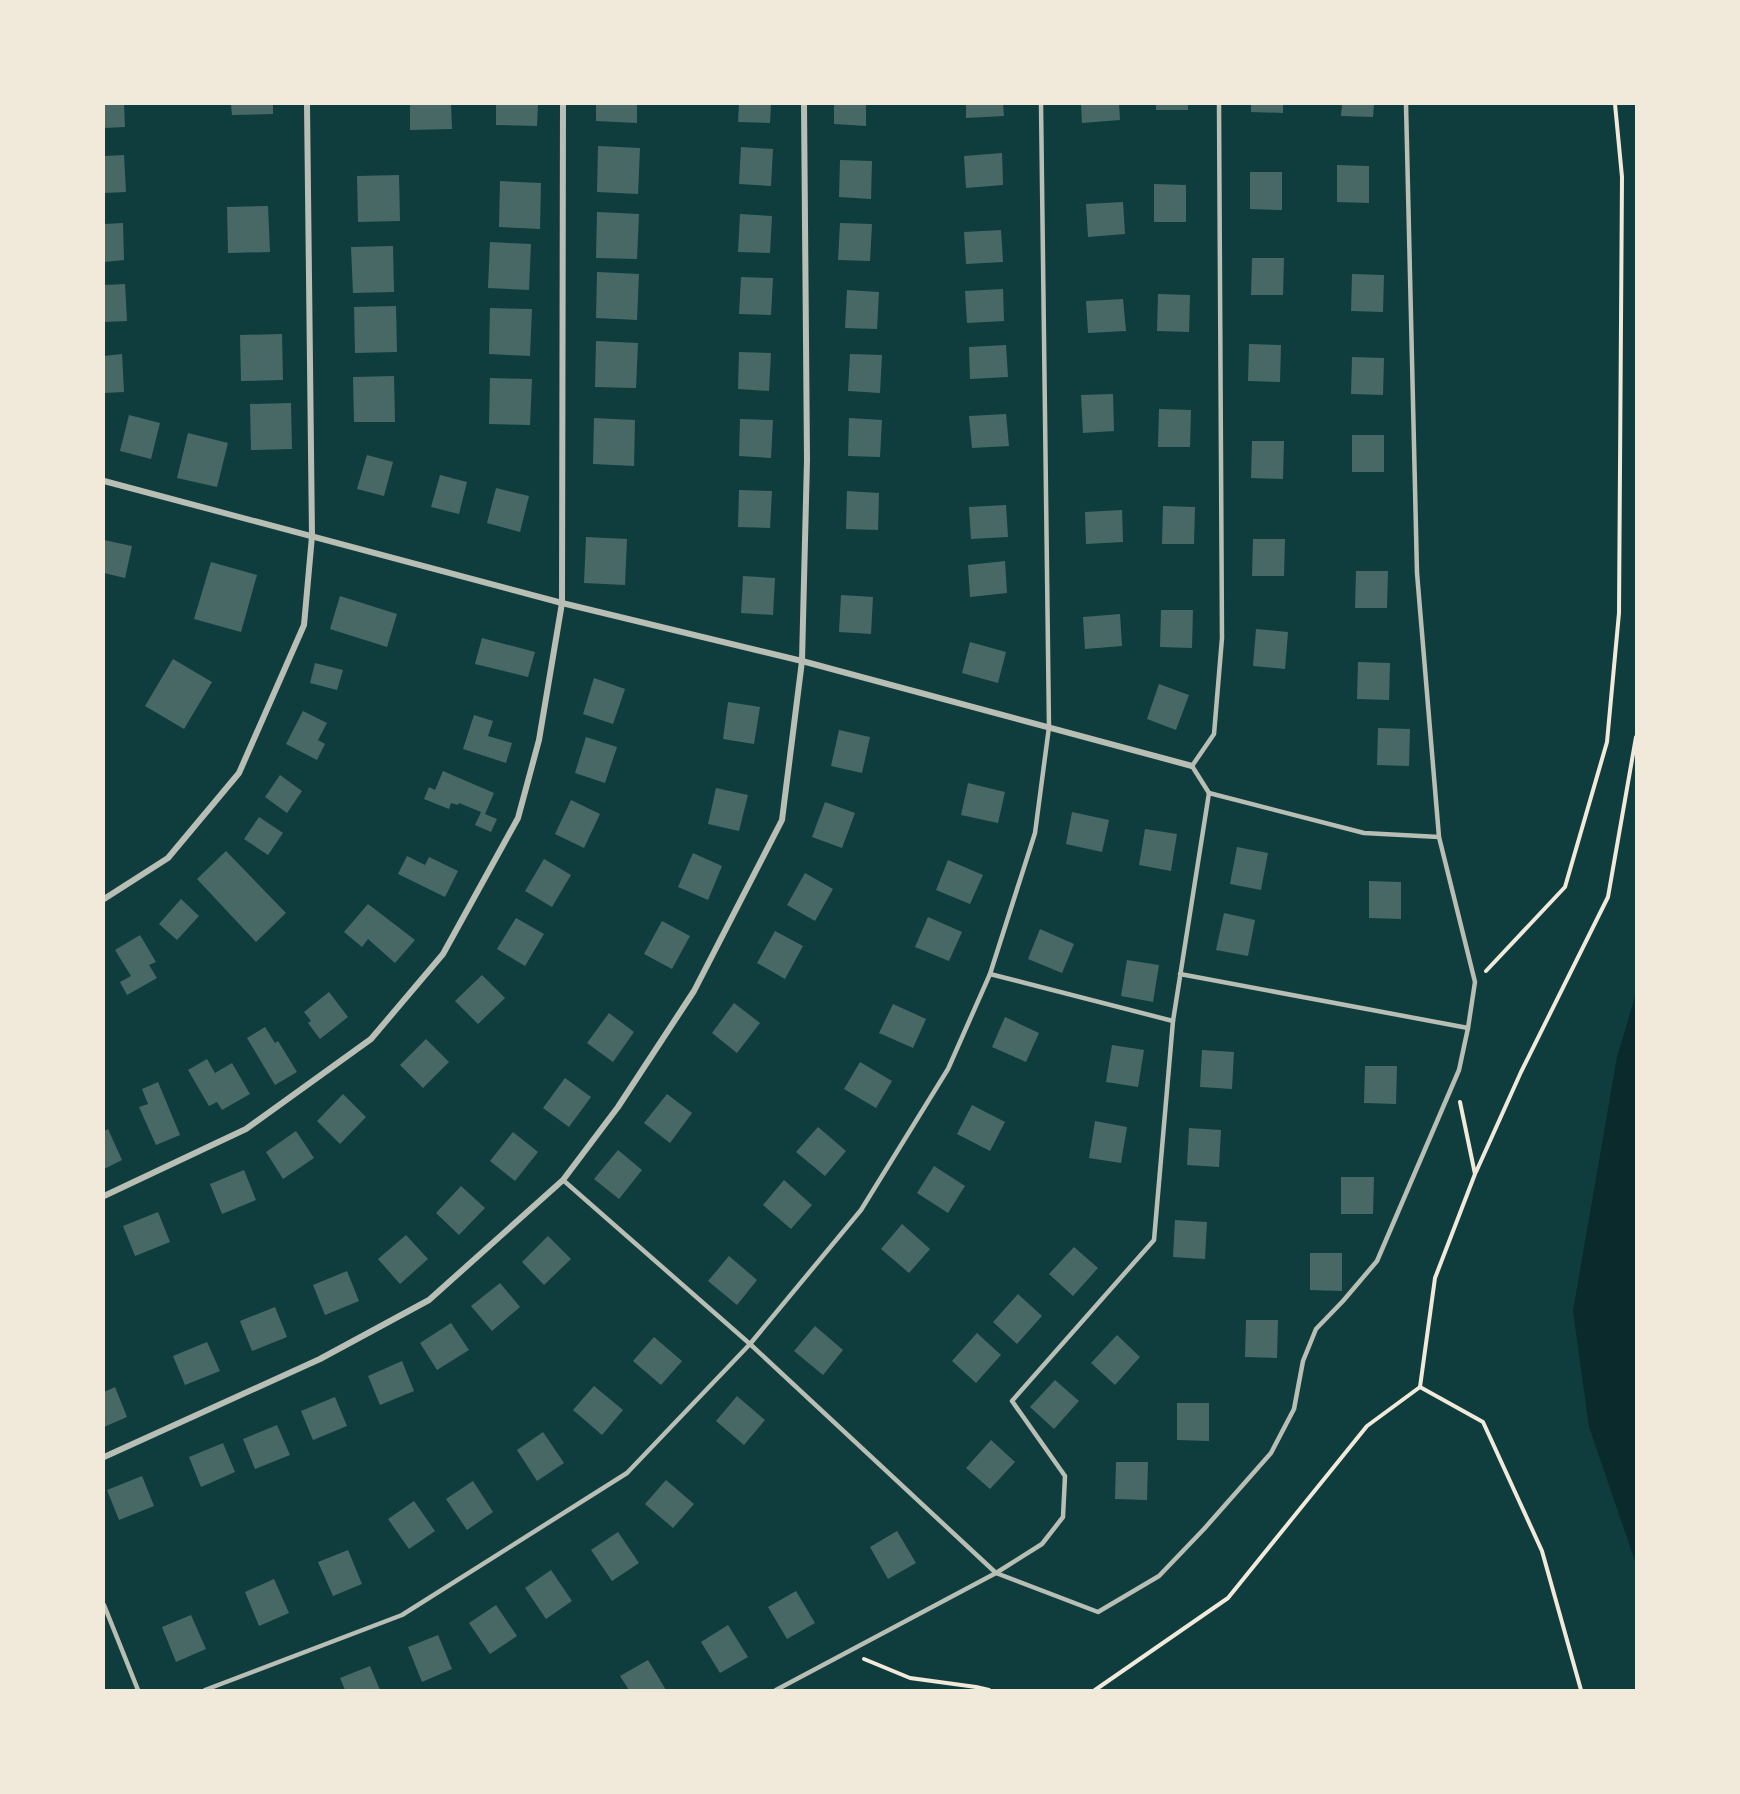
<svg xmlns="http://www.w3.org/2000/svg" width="1740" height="1794" font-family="Literata,serif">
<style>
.water{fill:#0a2a2b}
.building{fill:#486865}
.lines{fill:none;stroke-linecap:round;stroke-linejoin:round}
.path{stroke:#f1e9da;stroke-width:4}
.service{stroke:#b8beb3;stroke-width:4.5}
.minor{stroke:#b8beb3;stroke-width:6}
</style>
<rect width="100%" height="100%" fill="#0f3d3e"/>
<!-- water -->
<path class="water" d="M1636,993v571l-47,-137 -16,-116 44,-254z"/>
<!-- building -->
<g class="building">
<path d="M104,104h20l1,23 -21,1z"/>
<path d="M231,104h42v10l-41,1z"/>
<path d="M410,104h41l1,25 -42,1z"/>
<path d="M496,104h42l-1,22 -41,-1z"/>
<path d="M596,104h41v19l-41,-2z"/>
<path d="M739,104h32l-1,19 -32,-1z"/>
<path d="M834,104h32v22l-32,-2z"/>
<path d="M966,104h37l1,12 -38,2z"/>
<path d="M1081,104h38l1,16 -38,3z"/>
<rect x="1156" y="104" width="32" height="6"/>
<path d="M1251,104h32v9l-32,-1z"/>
<path d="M1342,104h32l-1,13 -32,-1z"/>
<path d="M598,146l42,2 -2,46 -41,-2z"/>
<path d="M741,147l32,2 -2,37 -32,-2z"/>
<path d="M1002,153l1,32 -37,3 -2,-32z"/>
<path d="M124,155l2,37 -22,1v-37z"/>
<path d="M840,160l32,1 -1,38 -32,-2z"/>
<path d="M1337,165l32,1v37l-32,-1z"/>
<path d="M1250,172h32v38l-32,-1z"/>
<path d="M399,175l1,46 -42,1 -1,-46z"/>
<path d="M500,181l41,2 -1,46 -41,-2z"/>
<path d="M1154,184l32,1v37h-32z"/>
<path d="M1123,202l2,32 -37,3 -2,-33z"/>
<path d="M268,206l2,46 -42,1 -1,-46z"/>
<path d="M597,212l42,2 -2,45 -41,-1z"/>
<path d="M740,214l32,2 -2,37 -32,-1z"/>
<path d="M123,223l1,37 -20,2v-38z"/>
<path d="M840,223l32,1 -2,37 -32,-1z"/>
<path d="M1001,230l2,32 -37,2 -2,-32z"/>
<path d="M490,242l41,2 -2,46 -41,-2z"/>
<path d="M393,246l1,46 -41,1 -2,-46z"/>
<path d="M1252,258h32l-1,37h-32z"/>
<path d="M597,272l42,2 -2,46 -41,-2z"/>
<path d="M1352,274l32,1 -1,37 -32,-1z"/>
<path d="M741,277l32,1 -2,37 -32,-1z"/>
<path d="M125,284l2,37 -23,1v-37z"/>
<path d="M1003,289l1,32 -37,2 -2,-32z"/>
<path d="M847,290l32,2 -2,37 -32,-1z"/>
<path d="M1158,294l32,1 -1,37 -32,-1z"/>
<path d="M1123,299l3,32 -38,2 -2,-32z"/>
<path d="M396,306l1,46 -42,1 -1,-46z"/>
<path d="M490,308l42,1 -2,47 -41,-2z"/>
<path d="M282,334l1,46 -42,1 -1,-46z"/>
<path d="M596,341l42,2 -2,45 -41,-1z"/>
<path d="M1249,344l32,1 -1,37 -32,-1z"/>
<path d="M1006,345l2,32 -38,2 -1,-32z"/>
<path d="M739,352l32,1 -2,38 -31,-2z"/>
<path d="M122,354l2,38 -20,1v-37z"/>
<path d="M850,354l32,1 -2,38 -32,-2z"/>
<path d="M1352,357l32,1 -1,37 -32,-1z"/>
<path d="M394,376l1,46h-41l-1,-45z"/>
<path d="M490,378l42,1 -2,46 -41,-1z"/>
<path d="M1113,394l1,37 -31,2 -2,-38z"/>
<path d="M291,403l1,46 -41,1 -1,-46z"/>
<path d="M1159,409l32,1 -1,37h-32z"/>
<path d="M1006,414l3,32 -37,2 -3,-32z"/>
<path d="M129,415l31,8 -9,36 -31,-8z"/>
<path d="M594,418l41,2 -1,46 -41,-2z"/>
<path d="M849,418l33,2 -2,37 -32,-1z"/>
<path d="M740,419l33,1 -2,38 -32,-2z"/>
<path d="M188,433l40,10 -11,44 -40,-9z"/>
<rect x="1352" y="435" width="32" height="37"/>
<path d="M1252,441h32l-1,38 -32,-1z"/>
<path d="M367,455l26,7 -9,34 -27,-7z"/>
<path d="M440,475l27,7 -8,32 -28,-7z"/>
<path d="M496,488l33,8 -9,36 -33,-9z"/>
<path d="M739,490l33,1 -2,37 -32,-1z"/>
<path d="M847,491l32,2 -1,37 -32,-1z"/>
<path d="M1006,505l2,32 -37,2 -2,-32z"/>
<path d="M1163,506l32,1 -1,37h-32z"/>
<path d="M1122,510l1,32 -37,2 -1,-32z"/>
<path d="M586,537l41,2 -2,46 -41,-2z"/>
<path d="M1253,539h32l-1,37h-32z"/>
<path d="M104,540l28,6 -7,32 -21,-5z"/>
<path d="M1005,561l2,32 -37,4 -2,-32z"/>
<path d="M211,562l46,13 -16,57 -47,-13z"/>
<path d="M1356,571h32l-1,37h-32z"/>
<path d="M743,576l32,2 -2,37 -32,-2z"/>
<path d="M841,595l32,2 -2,37 -32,-2z"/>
<path d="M340,596l57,18 -10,33 -57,-18z"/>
<path d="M1161,610h32l-1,38 -32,-1z"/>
<path d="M1120,614l2,32 -37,3 -2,-32z"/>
<path d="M1256,629l32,3 -3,37 -32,-3z"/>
<path d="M482,638l53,14 -7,25 -53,-13z"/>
<path d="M970,642l36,10 -8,31 -36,-10z"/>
<path d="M173,659l39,23 -28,47 -39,-23z"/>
<path d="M1358,662l32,1 -1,37 -32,-1z"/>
<path d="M315,663l28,7 -6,20 -27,-7z"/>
<path d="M594,678l31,11 -12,35 -30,-10z"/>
<path d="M1159,684l30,11 -13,35 -29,-11z"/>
<path d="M728,702l32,5 -6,37 -31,-5z"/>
<path d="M303,711l24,12 -9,17 7,4 -8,16 -31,-16z"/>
<path d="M474,715l19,6 -5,15 24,7 -6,20 -43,-14z"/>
<path d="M1378,728l32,1 -1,37 -32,-1z"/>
<path d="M839,730l31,7 -8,36 -31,-7z"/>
<path d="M586,737l31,10 -12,36 -30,-10z"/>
<path d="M443,771l51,22 -9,21 12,5 -6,13 -16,-7 6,-13 -22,-9 -1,2 -7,-2 -2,6 -25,-10 5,-12 6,3z"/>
<path d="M280,775l22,16 -15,22 -22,-16z"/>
<path d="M968,783l37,9 -7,31 -37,-8z"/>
<path d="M716,788l32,7 -9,36 -31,-7z"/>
<path d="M571,800l29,14 -16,34 -29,-14z"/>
<path d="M825,802l30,11 -13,35 -30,-11z"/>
<path d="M1072,812l37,8 -7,32 -36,-8z"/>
<path d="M259,817l24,16 -15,22 -24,-16z"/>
<path d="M1145,829l32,5 -6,37 -32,-6z"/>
<path d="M1237,847l31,6 -7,37 -31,-6z"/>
<path d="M226,851l60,62 -30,29 -59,-63z"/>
<path d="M693,853l29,13 -14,34 -30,-13z"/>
<path d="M407,856l18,9 4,-8 29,14 -13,26 -47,-23z"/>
<path d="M544,859l27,16 -19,32 -27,-16z"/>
<path d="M948,860l35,15 -13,29 -34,-14z"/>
<path d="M805,873l28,16 -18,32 -28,-16z"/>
<path d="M1369,881l32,1v37l-32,-1z"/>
<path d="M181,899l18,17 -22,24 -18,-16z"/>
<path d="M368,904l47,36 -20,23 -27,-24 -6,8 -18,-15z"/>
<path d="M1224,913l31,7 -7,36 -32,-6z"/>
<path d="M928,917l34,15 -13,29 -34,-14z"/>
<path d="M516,918l28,16 -19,32 -28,-17z"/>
<path d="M662,921l28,15 -18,33 -28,-15z"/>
<path d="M1040,929l34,15 -12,29 -34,-14z"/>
<path d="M775,931l28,15 -18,33 -28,-16z"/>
<path d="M140,935l16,27 -7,3 8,13 -30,17 -7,-13 11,-6 -16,-26z"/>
<path d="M1127,960l32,5 -6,37 -32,-6z"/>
<path d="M482,975l23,23 -27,26 -23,-23z"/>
<path d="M329,992l19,25 -28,22 -12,-16 3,-2 -7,-9z"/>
<path d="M734,1003l26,20 -23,30 -25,-20z"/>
<path d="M893,1004l33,15 -13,29 -34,-15z"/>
<path d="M609,1013l25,19 -21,30 -26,-19z"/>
<path d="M1005,1017l34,16 -13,29 -34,-15z"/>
<path d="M265,1027l10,16 3,-2 19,31 -22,13 -28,-47z"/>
<path d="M426,1039l23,23 -26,26 -23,-23z"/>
<path d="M1112,1045l32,5 -6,37 -32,-5z"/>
<path d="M1202,1050l32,2 -2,37 -32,-2z"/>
<path d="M207,1059l8,14 17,-10 18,31 -28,16 -5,-8 -8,4 -21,-36z"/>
<path d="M860,1062l32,19 -16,27 -32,-19z"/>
<path d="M1365,1066h32l-1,38 -32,-1z"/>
<path d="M565,1078l26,19 -22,30 -26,-19z"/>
<path d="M158,1082l22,53 -24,10 -17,-38 9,-3 -6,-15z"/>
<path d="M343,1094l23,23 -26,27 -23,-23z"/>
<path d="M667,1094l25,19 -22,30 -26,-20z"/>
<path d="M972,1105l33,17 -15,29 -33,-17z"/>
<path d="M1095,1121l32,6 -6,36 -32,-5z"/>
<path d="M818,1127l28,24 -21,25 -29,-24z"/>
<path d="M1189,1128l32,2 -2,37 -32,-2z"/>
<path d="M108,1129l14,31 -18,9v-38z"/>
<path d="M296,1131l18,27 -31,21 -17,-27z"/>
<path d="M513,1132l25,20 -23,29 -25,-20z"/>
<path d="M618,1150l24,20 -23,29 -25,-20z"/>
<path d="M934,1166l31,20 -17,27 -31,-20z"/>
<path d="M244,1170l12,30 -34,14 -12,-30z"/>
<path d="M1341,1177h33l-1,37h-32z"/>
<path d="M784,1180l28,25 -21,24 -28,-24z"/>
<path d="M461,1186l24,22 -26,27 -23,-22z"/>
<path d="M158,1212l12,30 -35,14 -12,-30z"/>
<path d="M1175,1220l32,2 -2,37 -32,-2z"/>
<path d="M902,1224l28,25 -21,24 -28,-24z"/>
<path d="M406,1235l22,24 -28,25 -22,-25z"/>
<path d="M548,1236l23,23 -27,26 -22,-23z"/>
<path d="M1074,1247l24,21 -25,28 -24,-22z"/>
<path d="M1310,1253h32v38l-32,-1z"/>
<path d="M729,1256l28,24 -20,25 -29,-24z"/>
<path d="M347,1271l12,30 -34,14 -12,-30z"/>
<path d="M500,1283l20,24 -28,24 -21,-25z"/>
<path d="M1018,1294l24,22 -25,28 -24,-22z"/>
<path d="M275,1307l12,30 -35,14 -12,-30z"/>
<path d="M1246,1320h32l-1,38 -32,-1z"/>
<path d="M451,1323l18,27 -32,20 -17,-27z"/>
<path d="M815,1326l28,24 -20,25 -29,-24z"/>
<path d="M977,1333l24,22 -25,28 -24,-22z"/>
<path d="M1117,1335l23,22 -25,28 -24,-22z"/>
<path d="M654,1337l28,24 -21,24 -28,-24z"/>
<path d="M207,1342l13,29 -35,14 -12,-29z"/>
<path d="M402,1361l12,30 -34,14 -12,-29z"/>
<path d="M1055,1380l24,21 -25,28 -24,-22z"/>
<path d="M594,1386l29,24 -21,25 -29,-25z"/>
<path d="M115,1387l12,30 -23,10v-35z"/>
<path d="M737,1396l28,24 -21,25 -28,-24z"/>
<path d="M335,1397l12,29 -34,14 -12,-29z"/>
<path d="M1177,1403h32v38l-32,-1z"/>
<path d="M277,1425l13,30 -35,14 -12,-30z"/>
<path d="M543,1432l21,31 -27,18 -20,-31z"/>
<path d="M991,1440l24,22 -25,27 -24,-21z"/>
<path d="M223,1443l12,29 -34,15 -12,-30z"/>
<path d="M1116,1462h32l-1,38 -32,-1z"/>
<path d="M142,1476l12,30 -35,14 -12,-30z"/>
<path d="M666,1480l28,24 -21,24 -28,-24z"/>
<path d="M473,1481l20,31 -26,18 -21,-31z"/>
<path d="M414,1501l21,30 -26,18 -21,-30z"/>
<path d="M897,1531l19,32 -28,16 -18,-32z"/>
<path d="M618,1532l21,31 -27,18 -21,-31z"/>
<path d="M348,1550l14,34 -29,12 -15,-34z"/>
<path d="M551,1570l21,31 -26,18 -21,-31z"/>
<path d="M274,1579l15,34 -30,13 -14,-34z"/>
<path d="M796,1591l19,32 -28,16 -19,-32z"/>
<path d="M496,1605l21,31 -27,18 -21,-31z"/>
<path d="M191,1615l15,34 -30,13 -14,-35z"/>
<path d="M728,1625l20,32 -28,16 -19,-31z"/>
<path d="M438,1635l14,34 -30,13 -14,-35z"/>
<path d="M648,1660l18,30h-37l-9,-14z"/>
<path d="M370,1666l10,24h-35l-5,-12z"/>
</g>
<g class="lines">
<!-- path -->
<g class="path">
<path d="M1486,971l79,-84 42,-145 12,-129 3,-436 -7,-73"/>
<path d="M1476,1172l45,-100 87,-175 28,-160"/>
<path d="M1420,1387l63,35 59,129 39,139"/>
<path d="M864,1659l46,19 66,9 13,3"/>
<path d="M1095,1690l133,-92 139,-172 53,-39 15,-109 40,-104 -15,-72"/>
</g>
<!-- service -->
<g class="service">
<path d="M1209,793l155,40 75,4"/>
<path d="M990,974l183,47"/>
<path d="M1180,974l288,54"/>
<path d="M563,1180l187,164 246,229 102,39 61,-36 45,-47 67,-76 23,-44 9,-48 13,-32 27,-28 34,-40 82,-191 9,-42 7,-46 -36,-145 -22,-264 -11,-469"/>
<path d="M104,1605l34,85"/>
<path d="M205,1690l197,-75 225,-142 123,-129 111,-134 87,-141 42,-95 45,-141 14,-106 -8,-623"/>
<path d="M776,1690l220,-117 46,-29 21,-27 2,-41 -53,-75 142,-161 19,-219 36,-228 -17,-27 22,-32 8,-96 -3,-534"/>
</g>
<!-- minor -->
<g class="minor">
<path d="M104,481l458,122 240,58 390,105"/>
<path d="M104,899l64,-41 71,-85 65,-148 8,-89 -5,-432"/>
<path d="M104,1196l142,-67 125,-90 72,-85 75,-136 21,-78 23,-137 1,-499"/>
<path d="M104,1457l216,-98 109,-59 134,-120 55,-73 76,-116 88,-171 20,-159 5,-201 -3,-356"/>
</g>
</g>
<!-- border -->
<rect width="1740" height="1794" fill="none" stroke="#f1e9da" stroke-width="210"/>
</svg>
